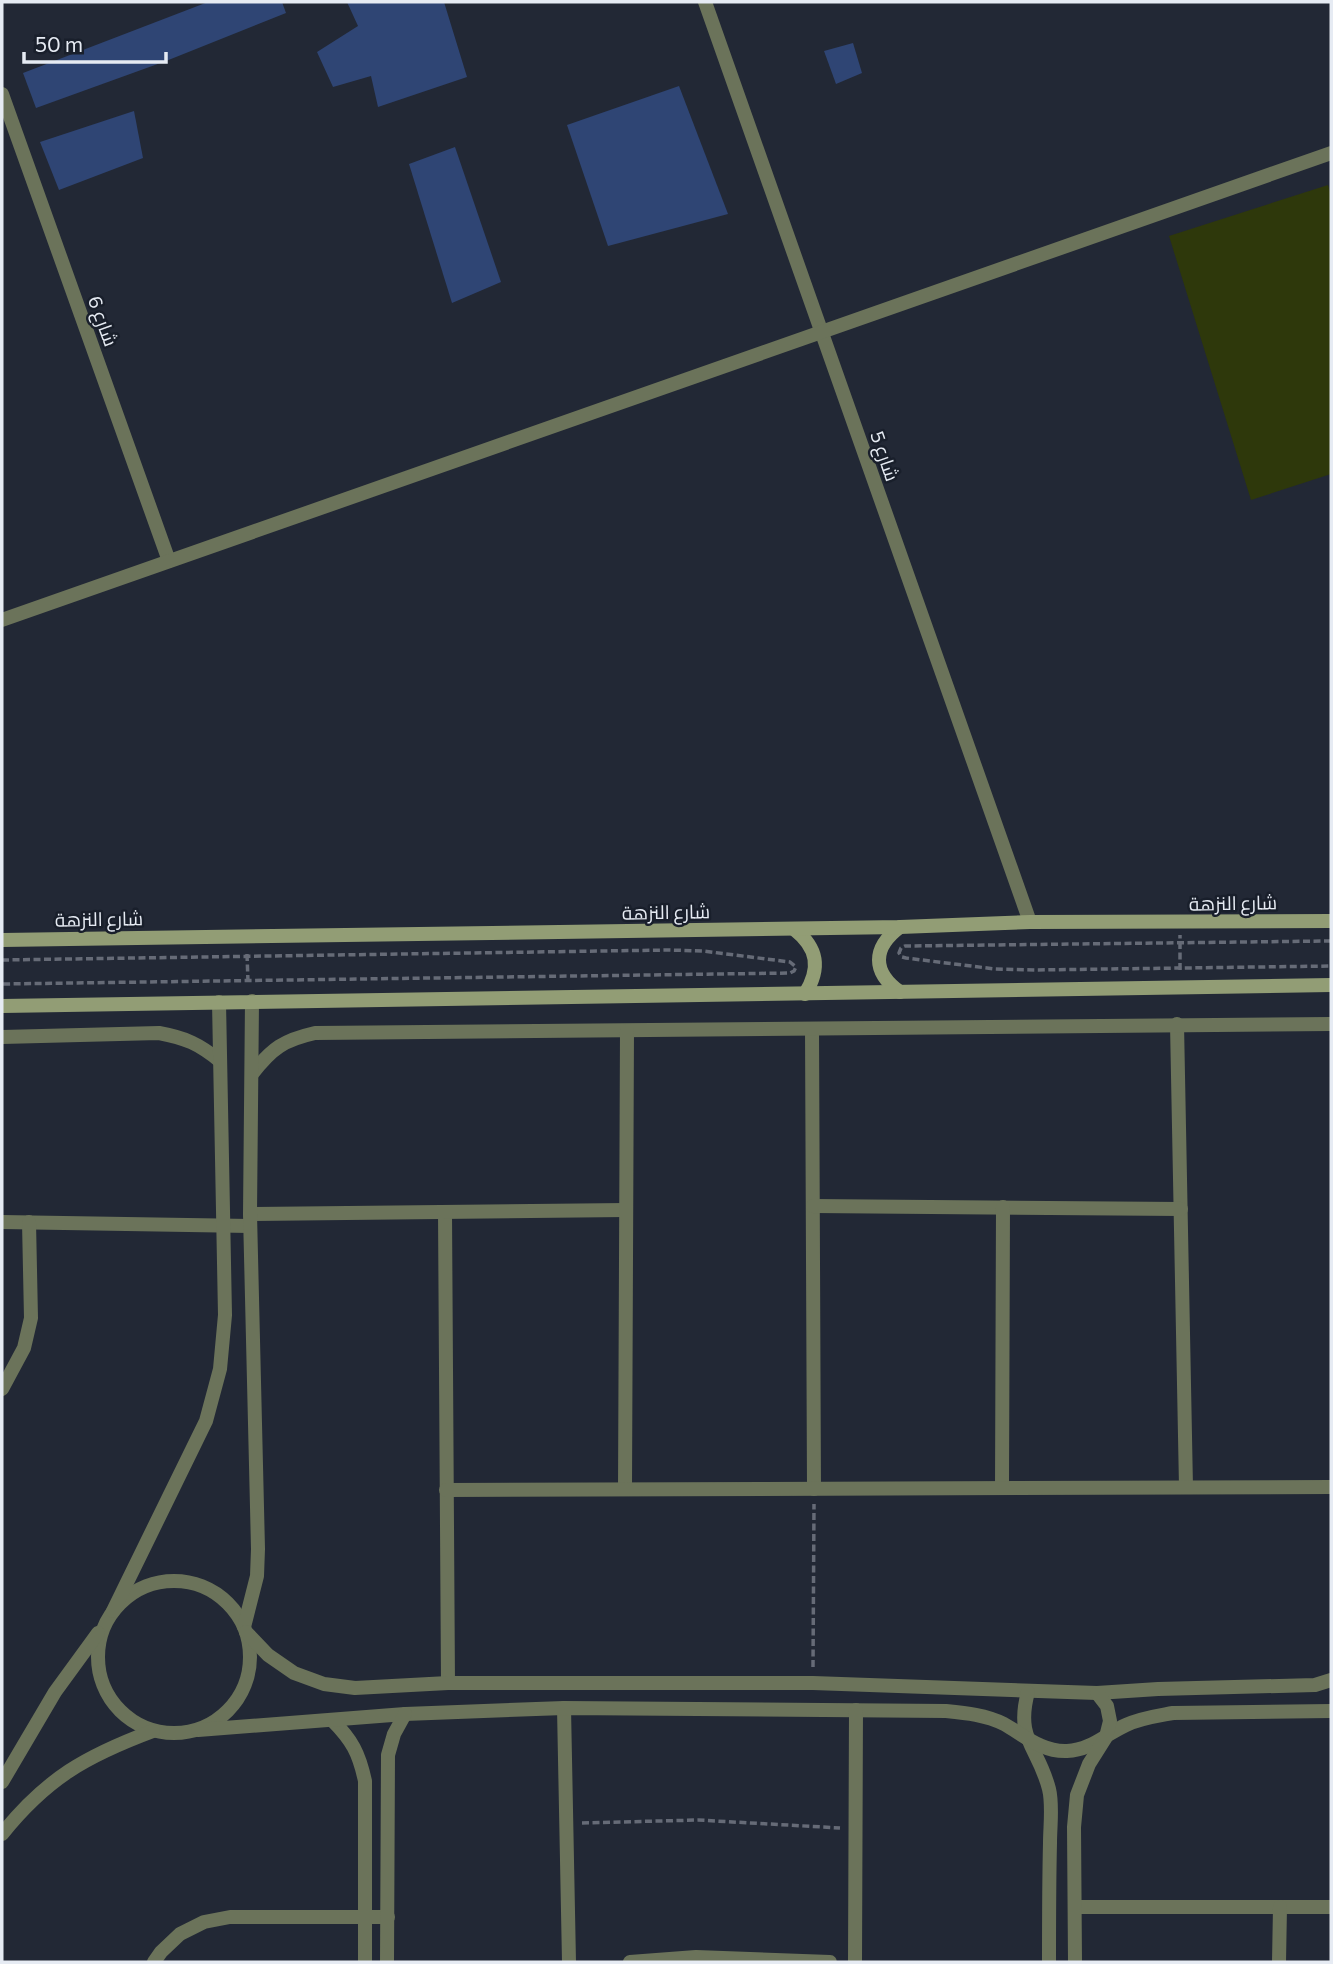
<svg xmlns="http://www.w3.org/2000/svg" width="1333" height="1964" font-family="Commissioner,Cairo,sans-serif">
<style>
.green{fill:#2e380b}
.building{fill:#2f4574}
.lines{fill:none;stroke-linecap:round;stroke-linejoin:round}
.path{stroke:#666b77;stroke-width:3.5;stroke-dasharray:7 3.5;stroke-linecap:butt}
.street{stroke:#6b735a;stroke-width:14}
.secondary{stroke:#929d75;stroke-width:14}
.labels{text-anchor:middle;stroke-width:5;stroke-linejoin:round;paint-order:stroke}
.street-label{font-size:19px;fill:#e6ebf3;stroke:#191f2b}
</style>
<rect width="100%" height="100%" fill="#222835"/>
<!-- green -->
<path class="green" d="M1328,185l3,10v279l-80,26 -82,-264z"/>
<!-- building -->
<g class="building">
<path d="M208,2h74l4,11 -120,48 -130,47 -13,-35z"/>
<path d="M347,2h97l23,75 -89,30 -7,-31 -38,11 -16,-35 41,-26z"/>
<path d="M853,43l9,30 -26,11 -12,-33z"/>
<path d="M679,86l49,128 -120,32 -41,-121z"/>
<path d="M134,111l9,47 -84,32 -19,-48z"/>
<path d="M455,147l46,135 -49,21 -43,-139z"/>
</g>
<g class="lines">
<!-- path -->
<g class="path">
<path d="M1331,941l-426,5 -4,2 -2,5 3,4 4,1 89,11 40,1 296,-4"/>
<path d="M247,954l1,28"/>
<path d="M2,960l667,-10 34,1 87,11 6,5 -2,4 -4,2 -788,11"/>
<path d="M1180,970v-35"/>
<path d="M813,1667l1,-163"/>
<path d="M582,1823l116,-3 142,8"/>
</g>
<!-- street -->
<g class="street">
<path d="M705,2l325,920"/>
<path d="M2,94l167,467"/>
<path d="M2,620l1329,-467"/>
<path d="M1177,1024l9,463"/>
<path d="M812,1029l2,460"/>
<path d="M2,1037l157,-4c27,5 40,11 61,28"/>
<path d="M252,1074c20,-26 32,-34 63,-41l1016,-9"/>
<path d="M813,1206l368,3"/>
<path d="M445,1212l3,471"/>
<path d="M250,1214l376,-4"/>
<path d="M2,1222l248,4"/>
<path d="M2,1389l22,-41 7,-30 -2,-96"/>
<path d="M1002,1488l1,-281"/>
<path d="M625,1489l2,-458"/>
<path d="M446,1490l885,-3"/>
<circle cx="174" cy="1657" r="76"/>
<path d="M113,1611l93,-190 14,-52 5,-54 -6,-313"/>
<path d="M244,1627l13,-51 1,-27 -8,-335 2,-213"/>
<path d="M246,1632l22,23 26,18 30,11 31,4 93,-5h365l284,10 61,-4 157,-4 16,-5"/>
<path d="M1028,1692c-13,48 10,54 21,97 4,16 1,37 1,54 -1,40 -1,79 -1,119"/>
<path d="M564,1708l5,254"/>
<path d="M332,1720c20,20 27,33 33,61v181"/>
<path d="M198,1730l207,-16 159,-6 382,3c20,2 40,4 58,13 21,12 38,28 63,27 24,-1 39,-17 59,-26 15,-7 31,-9 47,-12l158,-2"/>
<path d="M2,1782l53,-90 43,-59"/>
<path d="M2,1834c45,-56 84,-78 151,-103"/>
<path d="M1075,1907h256"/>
<path d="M154,1962l7,-10 19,-18 24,-12 26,-5h158"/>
<path d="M387,1962l1,-207 6,-21 11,-20"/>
<path d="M630,1962l66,-5 134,5"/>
<path d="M855,1962l1,-252"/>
<path d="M1075,1962l-1,-135 3,-32 12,-31 17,-27 4,-16 -3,-15 -10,-13"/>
<path d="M1279,1962l1,-55"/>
</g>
<!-- secondary -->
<g class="secondary">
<path d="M900,927c-28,21 -28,45 0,65"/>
<path d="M794,929c24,19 27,39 11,65"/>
<path d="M2,940l898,-13 130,-5 301,-1"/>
<path d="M2,1006l1329,-21"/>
</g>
</g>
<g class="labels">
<!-- street labels -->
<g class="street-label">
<text transform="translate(103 321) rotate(70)" y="7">شارع 6</text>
<text transform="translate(885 456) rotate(71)" y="7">شارع 5</text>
<text transform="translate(1233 903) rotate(-1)" y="7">شارع النزهة</text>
<text transform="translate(666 912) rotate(-1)" y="7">شارع النزهة</text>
<text transform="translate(99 919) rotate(-1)" y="7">شارع النزهة</text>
</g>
</g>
<!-- border -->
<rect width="1333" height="1964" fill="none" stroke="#e6ebf3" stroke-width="7"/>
<!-- scale -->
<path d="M24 52v10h142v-10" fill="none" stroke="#e6ebf3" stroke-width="3.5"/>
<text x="35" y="52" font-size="21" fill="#e6ebf3" stroke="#191f2b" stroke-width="5" paint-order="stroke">50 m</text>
</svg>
